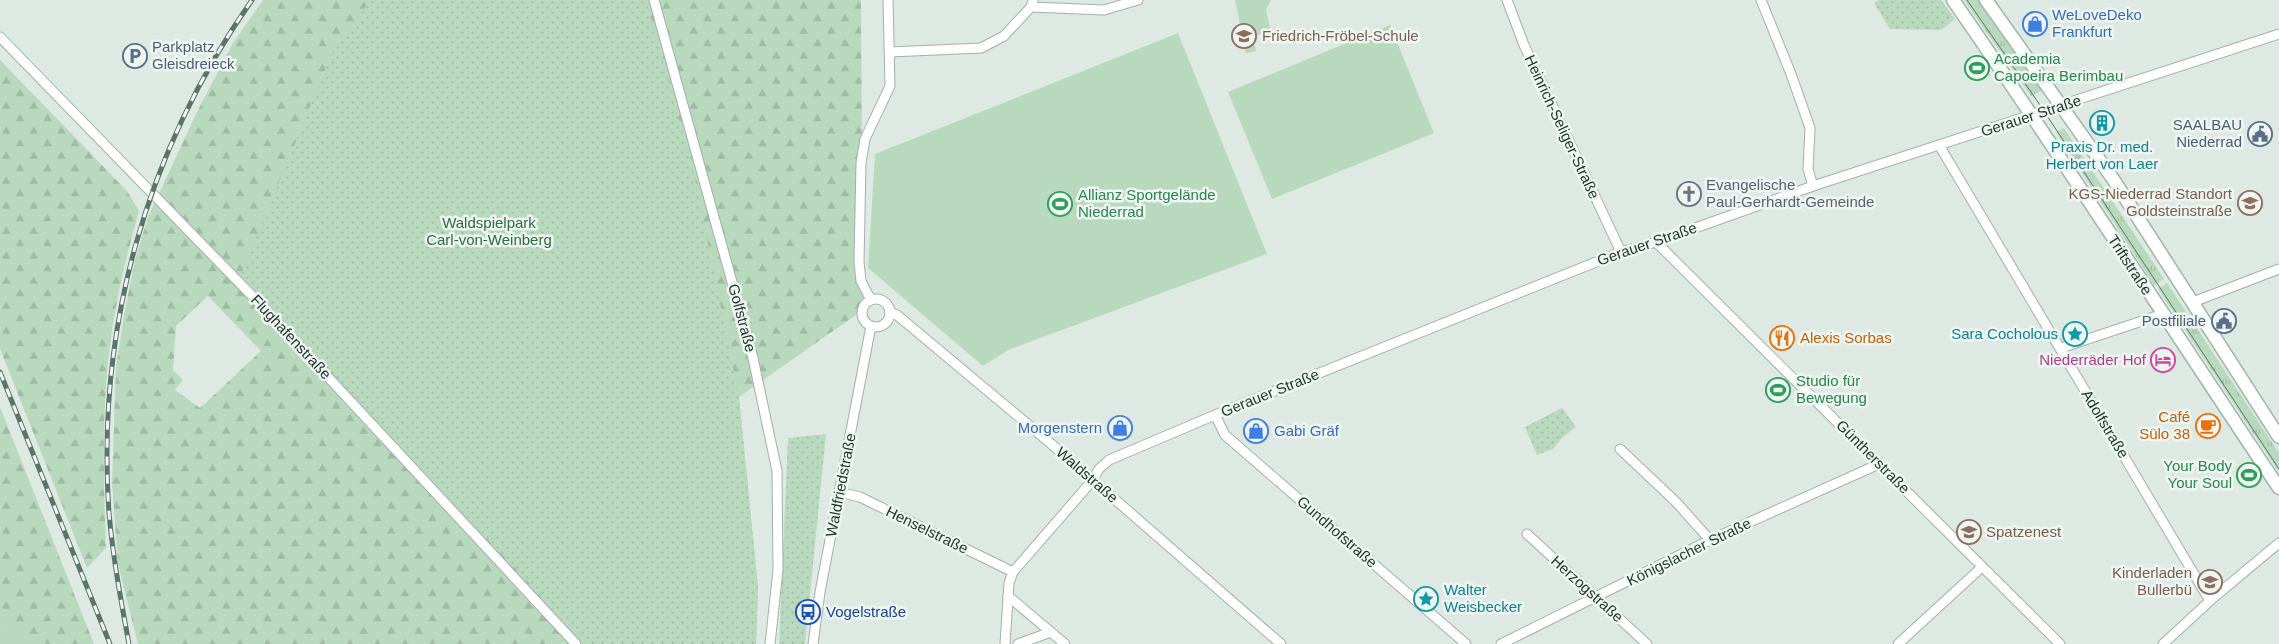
<svg xmlns="http://www.w3.org/2000/svg" width="2279" height="644" font-family="Helvetica,sans-serif">
<style>
.grass{fill:url(#grass-tufts)}
.forest{fill:url(#forest-firs);fill-rule:evenodd}
.park{fill:url(#park-dots)}
.pitch{fill:#b9d9bf}
.lines{fill:none;stroke-linecap:round;stroke-linejoin:round}
.minor-casing{stroke:#a2b0aa;stroke-width:11}
.secondary-casing{stroke:#9fb4aa;stroke-width:15}
.minor{stroke:#fff;stroke-width:9}
.secondary{stroke:#fff;stroke-width:12}
.tram{stroke:#5b746b;stroke-width:1}
.rail-casing{stroke:#5b746b;stroke-width:5}
.rail{stroke:#eff6f2;stroke-width:3;stroke-dasharray:9;stroke-linecap:butt}
.labels{text-anchor:middle;stroke-width:5;stroke-linejoin:round;paint-order:stroke}
.shop-label{font-size:15px;fill:#366cbe;stroke:#eff6f2;text-anchor:start}
.education-label{font-size:15px;fill:#785e54;stroke:#eff6f2;text-anchor:start}
.service-label{font-size:15px;fill:#4e5e75;stroke:#eff6f2;text-anchor:end}
.leisure-label{font-size:15px;fill:#27864d;stroke:#eff6f2;text-anchor:start}
.street-label{font-size:15px;fill:#213830;stroke:#eff6f2}
.culture-label{font-size:15px;fill:#0d838f;stroke:#eff6f2}
.worship-label{font-size:15px;fill:#5b616d;stroke:#eff6f2;text-anchor:start}
.park-label{font-size:15px;fill:#2e6c41;stroke:#eff6f2}
.food-label{font-size:15px;fill:#c56008;stroke:#eff6f2;text-anchor:start}
.hotel-label{font-size:15px;fill:#b23c85;stroke:#eff6f2;text-anchor:end}
.transit-label{font-size:15px;fill:#164399;stroke:#eff6f2;text-anchor:start}
</style>
<defs>
<pattern id="grass-tufts" width="24" height="20" patternUnits="userSpaceOnUse" patternTransform="scale(1.25)"><rect width="24" height="20" fill="#b9d9bf"/><path d="M3 7l-1-3M5 7V3M7 7l1-3M15 17l-1-3M17 17v-4M19 17l1-3" fill="none" stroke="#9fbba4"/></pattern>
<pattern id="forest-firs" width="22" height="20" patternUnits="userSpaceOnUse" patternTransform="scale(1.25)"><rect width="22" height="20" fill="#b9d9bf"/><path d="M5 1l3.5 6h-7zM16 11l3.5 6h-7z" fill="#9fbba4"/></pattern>
<pattern id="park-dots" width="8" height="8" patternUnits="userSpaceOnUse" patternTransform="scale(1.25)"><rect width="8" height="8" fill="#b9d9bf"/><path d="M2 2h.1M6 6h.1" fill="none" stroke="#9fbba4" stroke-width="1.8" stroke-linecap="round"/></pattern>
</defs>
<rect width="100%" height="100%" fill="#dfe9e4"/>
<!-- grass -->
<g class="grass">
<path d="M1964,0h15l65,90 -13,6z"/>
<path d="M2064,128l100,151 -10,6 -98,-153z"/>
<path d="M2167,283l112,170v19l-121,-183z"/>
</g>
<!-- forest -->
<g class="forest">
<path d="M263,0h598l2,310 -124,87 19,191 -2,56h-618l-20,-80 -6,-82 4,-115 8,-52 11,-55 13,-43 49,-105 36,-69zM208,296l53,55 -61,57 -25,-18 8,-10 -10,-10 3,-44z"/>
<path d="M0,60l127,131 12,20c-9,33 -18,67 -24,101 -14,77 -12,158 -9,236l-19,20 -87,-219z"/>
<path d="M0,407l94,237h-94z"/>
</g>
<!-- park -->
<g class="park">
<path d="M371,0h275l48,174 45,223 19,191 -2,56h-169l-347,-367 93,-226z"/>
<path d="M1879,0h62l14,19 -14,11 -51,-1 -16,-26z"/>
<path d="M1562,408l14,19 -12,9 -11,13 -16,6 -12,-28z"/>
<path d="M826,434l-21,210h-26l9,-206z"/>
</g>
<!-- pitch -->
<g class="pitch">
<path d="M1235,0h36l-5,10 5,22 -18,4 3,15 -10,2z"/>
<path d="M1390,25l44,108 -162,66 -44,-107z"/>
<path d="M1178,33l89,221 -259,96 -25,16 -115,-98 7,-114z"/>
<path d="M0,622l27,22h-27z"/>
</g>
<g class="lines">
<defs>
<g id="minor">
<path d="M654,0l99,358 24,113 1,99 -8,74"/>
<path d="M1507,0l17,45 97,207"/>
<path d="M1761,0l30,74 19,54 -2,41 5,17"/>
<path d="M1031,7l73,3 34,-10"/>
<path d="M0,37l263,270 313,337"/>
<path d="M890,52l91,-4 23,-12 27,-29 2,-7"/>
<path d="M1939,145l271,456"/>
<path d="M1656,242l404,402"/>
<circle cx="876" cy="313" r="14"/>
<path d="M871,300l-10,-19 -2,-19 2,-99 4,-24 25,-53 -2,-86"/>
<path d="M2193,302l86,-33"/>
<path d="M890,312l7,3 152,127 232,202"/>
<path d="M2061,348l102,-34"/>
<path d="M1215,415l10,20 241,209"/>
<path d="M1620,449l56,53 34,38"/>
<path d="M839,492l21,5 153,75"/>
<path d="M1527,534l120,110"/>
<path d="M1008,596l57,48"/>
<path d="M813,644l7,-52 51,-266"/>
<path d="M1005,644l4,-61 4,-11 79,-91 7,-12 10,-9 106,-45 406,-163 35,-10 157,-56 466,-152"/>
<path d="M1018,644l33,-12"/>
<path d="M1501,644l209,-104 169,-76"/>
<path d="M1898,644l84,-77"/>
<path d="M2163,644l50,-46 66,-55"/>
</g>
<g id="secondary">
<path d="M1953,0c112,161 217,326 326,488"/>
<path d="M1986,0l127,179 166,258"/>
</g>
</defs>
<!-- minor casing -->
<use href="#minor" class="minor-casing"/>
<!-- secondary casing -->
<use href="#secondary" class="secondary-casing"/>
<!-- minor -->
<use href="#minor" class="minor"/>
<!-- secondary -->
<use href="#secondary" class="secondary"/>
<!-- tram -->
<path class="tram" d="M1967,0l73,105 239,364"/>
<defs>
<g id="rail">
<path d="M0,372l110,272"/>
<path d="M129,644c-8,-43 -16,-86 -20,-131 -13,-184 37,-362 143,-513"/>
</g>
</defs>
<!-- rail casing -->
<use href="#rail" class="rail-casing"/>
<!-- rail -->
<use href="#rail" class="rail"/>
</g>
<!-- icons -->
<defs>
<symbol id="shop-ring" viewBox="-11 -11 22 22"><circle r="9.5" fill="#eff6f2" stroke="#3f7fe0" stroke-width="1.5"/><path d="M-5-2.5h2.3a2.7 3.5 0 0 1 5.4 0H5L5.5 6h-11ZM-1.5-2.5h3a1.5 2.3 0 0 0-3 0Z" fill="#3f7fe0"/></symbol>
<symbol id="school-ring" viewBox="-11 -11 22 22"><circle r="9.5" fill="#eff6f2" stroke="#8d6e63" stroke-width="1.5"/><path d="M0-5L7-2L0 1L-7-2ZM-4 1L0 2.5L4 1V4Q0 6-4 4Z" fill="#8d6e63"/></symbol>
<symbol id="parking-ring" viewBox="-11 -11 22 22"><circle r="9.5" fill="#eff6f2" stroke="#5c6f8a" stroke-width="1.5"/><path d="M-3.5-5.5H1a3.5 3.5 0 0 1 0 7H-1V5.5H-3.5ZM-1-3.4V-.6H.8a1.4 1.4 0 0 0 0-2.8Z" fill="#5c6f8a"/></symbol>
<symbol id="stadium-ring" viewBox="-11 -11 22 22"><circle r="9.5" fill="#eff6f2" stroke="#2e9e5b" stroke-width="1.5"/><path d="M0-5a6.5 5 0 1 0 0 10a6.5 5 0 1 0 0-10ZM-3.5-1.8h7v3.6h-7Z" fill="#2e9e5b"/></symbol>
<symbol id="building-ring" viewBox="-11 -11 22 22"><circle r="9.5" fill="#eff6f2" stroke="#0f9aa8" stroke-width="1.5"/><path d="M-4-6H4V6H1V3H-1V6H-4ZM-2.5-4.3h1.7v1.8h-1.7ZM.8-4.3h1.7v1.8H.8ZM-2.5-1h1.7V.8h-1.7ZM.8-1h1.7V.8H.8Z" fill="#0f9aa8"/></symbol>
<symbol id="civic-ring" viewBox="-11 -11 22 22"><circle r="9.5" fill="#eff6f2" stroke="#5c6f8a" stroke-width="1.5"/><path d="M-.6-6.5H3V-4.5H.6V-3L4-1V1h2V6H-6V1h2V-1L-.6-3ZM-1.2 2.5V6h2.4V2.5Z" fill="#5c6f8a"/></symbol>
<symbol id="church-ring" viewBox="-11 -11 22 22"><circle r="9.5" fill="#eff6f2" stroke="#6b7280" stroke-width="1.5"/><path d="M-1.2-6h2.4v3.5h3.3v2.4h-3.3V6h-2.4V-.1h-3.3v-2.4h3.3Z" fill="#6b7280"/></symbol>
<symbol id="sight-ring" viewBox="-11 -11 22 22"><circle r="9.5" fill="#eff6f2" stroke="#0f9aa8" stroke-width="1.5"/><path d="M0-6L1.8-2.2L6-1.7L2.9 1.2L3.7 5.4L0 3.3L-3.7 5.4L-2.9 1.2L-6-1.7L-1.8-2.2Z" fill="#0f9aa8"/></symbol>
<symbol id="restaurant-ring" viewBox="-11 -11 22 22"><circle r="9.5" fill="#eff6f2" stroke="#e8710a" stroke-width="1.5"/><path d="M-5-6h1v4h1v-4h1v4h1v-4h1v5L-1.5 .5V6h-2V.5L-5-1ZM5-6V6H3V1.5H1.5Q1.5-4 5-6Z" fill="#e8710a"/></symbol>
<symbol id="hotel-ring" viewBox="-11 -11 22 22"><circle r="9.5" fill="#eff6f2" stroke="#d1479c" stroke-width="1.5"/><path d="M-6-4.5h1.5V1H6V5H4.5V3h-9V5H-6ZM-4 0a1.8 1.8 0 1 1 3.6 0ZM.5 0V-2.5h3Q6-2.5 6 0Z" fill="#d1479c"/></symbol>
<symbol id="cafe-ring" viewBox="-11 -11 22 22"><circle r="9.5" fill="#eff6f2" stroke="#e8710a" stroke-width="1.5"/><path d="M-5.5-4.5H6V0H3Q3 3.5 0 3.5H-2.5Q-5.5 3.5-5.5 0ZM3-3.2v2h1.7v-2ZM-6 4.5H4V6H-6Z" fill="#e8710a"/></symbol>
<symbol id="bus-ring" viewBox="-11 -11 22 22"><circle r="9.5" fill="#eff6f2" stroke="#1a4fb4" stroke-width="1.5"/><path d="M-5-6H5V4H4V6H2V4H-2V6H-4V4H-5ZM-3.5-4V0h7V-4ZM-3.5 1.2v1.5H-2V1.2ZM2 1.2v1.5H3.5V1.2Z" fill="#1a4fb4"/></symbol>
</defs>
<g fill-rule="evenodd">
<use href="#shop-ring" x="2021" y="10" width="28" height="28"/>
<use href="#school-ring" x="1230" y="22" width="28" height="28"/>
<use href="#parking-ring" x="121" y="42" width="28" height="28"/>
<use href="#stadium-ring" x="1963" y="54" width="28" height="28"/>
<use href="#building-ring" x="2088" y="109" width="28" height="28"/>
<use href="#civic-ring" x="2246" y="120" width="28" height="28"/>
<use href="#church-ring" x="1675" y="180" width="28" height="28"/>
<use href="#school-ring" x="2236" y="189" width="28" height="28"/>
<use href="#stadium-ring" x="1046" y="190" width="28" height="28"/>
<use href="#civic-ring" x="2210" y="307" width="28" height="28"/>
<use href="#sight-ring" x="2061" y="320" width="28" height="28"/>
<use href="#restaurant-ring" x="1768" y="324" width="28" height="28"/>
<use href="#hotel-ring" x="2149" y="346" width="28" height="28"/>
<use href="#stadium-ring" x="1764" y="376" width="28" height="28"/>
<use href="#cafe-ring" x="2194" y="412" width="28" height="28"/>
<use href="#shop-ring" x="1106" y="414" width="28" height="28"/>
<use href="#shop-ring" x="1242" y="417" width="28" height="28"/>
<use href="#stadium-ring" x="2235" y="461" width="28" height="28"/>
<use href="#school-ring" x="1955" y="518" width="28" height="28"/>
<use href="#school-ring" x="2196" y="568" width="28" height="28"/>
<use href="#sight-ring" x="1412" y="585" width="28" height="28"/>
<use href="#bus-ring" x="794" y="598" width="28" height="28"/>
</g>
<g class="labels">
<!-- shop labels -->
<g class="shop-label">
<text x="2052" y="20">WeLoveDeko<tspan x="2052" dy="17">Frankfurt</tspan></text>
<text x="1102" y="433" text-anchor="end">Morgenstern</text>
<text x="1274" y="436">Gabi Gräf</text>
</g>
<!-- education labels -->
<g class="education-label">
<text x="1262" y="41">Friedrich-Fröbel-Schule</text>
<text x="2232" y="199" text-anchor="end">KGS-Niederrad Standort<tspan x="2232" dy="17">Goldsteinstraße</tspan></text>
<text x="1986" y="537">Spatzenest</text>
<text x="2192" y="578" text-anchor="end">Kinderladen<tspan x="2192" dy="17">Bullerbü</tspan></text>
</g>
<!-- service labels -->
<g class="service-label">
<text x="152" y="52" text-anchor="start">Parkplatz<tspan x="152" dy="17">Gleisdreieck</tspan></text>
<text x="2242" y="130">SAALBAU<tspan x="2242" dy="17">Niederrad</tspan></text>
<text x="2206" y="326">Postfiliale</text>
</g>
<!-- leisure labels -->
<g class="leisure-label">
<text x="1994" y="64">Academia<tspan x="1994" dy="17">Capoeira Berimbau</tspan></text>
<text x="1078" y="200">Allianz Sportgelände<tspan x="1078" dy="17">Niederrad</tspan></text>
<text x="1796" y="386">Studio für<tspan x="1796" dy="17">Bewegung</tspan></text>
<text x="2232" y="471" text-anchor="end">Your Body<tspan x="2232" dy="17">Your Soul</tspan></text>
</g>
<!-- street labels -->
<g class="street-label">
<text transform="translate(2031 116) rotate(-18)" y="5">Gerauer Straße</text>
<text transform="translate(1562 127) rotate(65)" y="5">Heinrich-Seliger-Straße</text>
<text transform="translate(1647 244) rotate(-19)" y="5">Gerauer Straße</text>
<text transform="translate(2130 265) rotate(57)" y="5">Triftstraße</text>
<text transform="translate(742 318) rotate(75)" y="5">Golfstraße</text>
<text transform="translate(291 337) rotate(47)" y="5">Flughafenstraße</text>
<text transform="translate(1270 393) rotate(-22)" y="5">Gerauer Straße</text>
<text transform="translate(2105 424) rotate(59)" y="5">Adolfstraße</text>
<text transform="translate(1873 457) rotate(45)" y="5">Güntherstraße</text>
<text transform="translate(1087 475) rotate(41)" y="5">Waldstraße</text>
<text transform="translate(841 485) rotate(-79)" y="5">Waldfriedstraße</text>
<text transform="translate(927 530) rotate(26)" y="5">Henselstraße</text>
<text transform="translate(1337 532) rotate(41)" y="5">Gundhofstraße</text>
<text transform="translate(1689 552) rotate(-26)" y="5">Königslacher Straße</text>
<text transform="translate(1587 589) rotate(42)" y="5">Herzogstraße</text>
</g>
<!-- culture labels -->
<g class="culture-label">
<text x="2102" y="152">Praxis Dr. med.<tspan x="2102" dy="17">Herbert von Laer</tspan></text>
<text x="2058" y="339" text-anchor="end">Sara Cocholous</text>
<text x="1444" y="595" text-anchor="start">Walter<tspan x="1444" dy="17">Weisbecker</tspan></text>
</g>
<!-- worship labels -->
<g class="worship-label">
<text x="1706" y="190">Evangelische<tspan x="1706" dy="17">Paul-Gerhardt-Gemeinde</tspan></text>
</g>
<!-- park labels -->
<g class="park-label">
<text x="489" y="228">Waldspielpark<tspan x="489" dy="17">Carl-von-Weinberg</tspan></text>
</g>
<!-- food labels -->
<g class="food-label">
<text x="1800" y="343">Alexis Sorbas</text>
<text x="2190" y="422" text-anchor="end">Café<tspan x="2190" dy="17">Sülo 38</tspan></text>
</g>
<!-- hotel labels -->
<g class="hotel-label">
<text x="2146" y="365">Niederräder Hof</text>
</g>
<!-- transit labels -->
<g class="transit-label">
<text x="826" y="617">Vogelstraße</text>
</g>
</g>
</svg>
